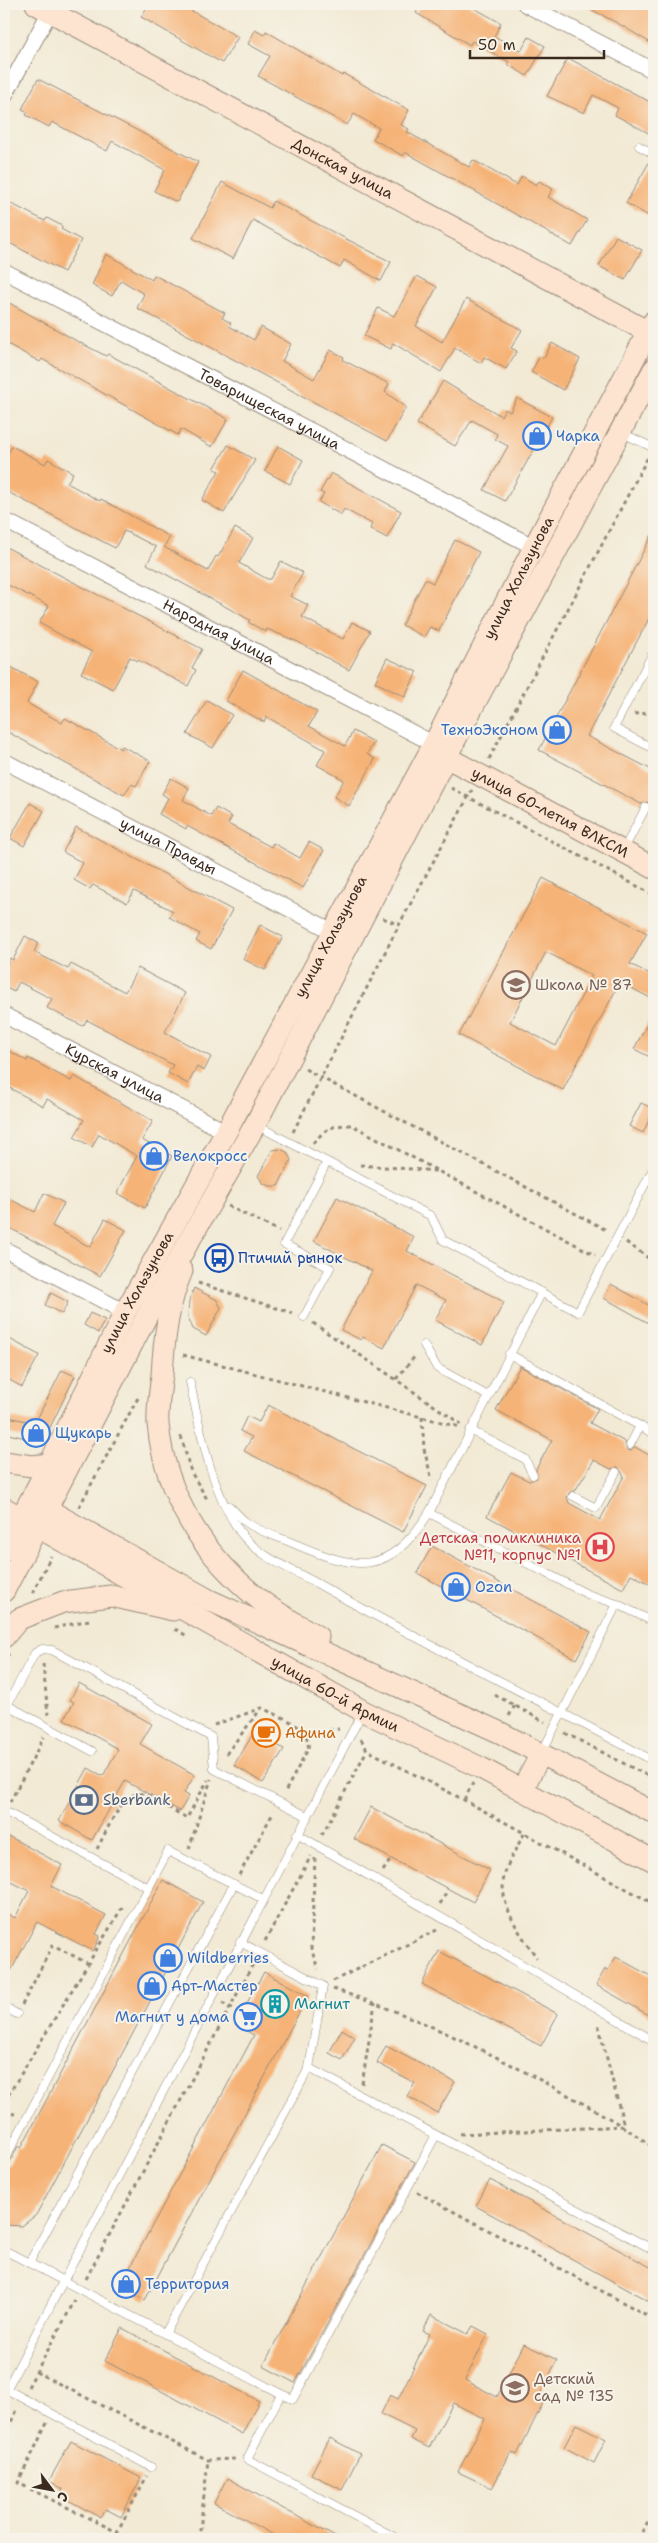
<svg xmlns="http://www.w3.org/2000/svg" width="658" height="2543" font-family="'Shantell Sans',sans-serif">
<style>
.building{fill:#f6b377;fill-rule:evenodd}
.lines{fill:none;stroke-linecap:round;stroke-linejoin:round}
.lane-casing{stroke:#968a7a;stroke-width:9}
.street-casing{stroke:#968a7a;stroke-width:17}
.secondary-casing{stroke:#968a7a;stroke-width:23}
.path{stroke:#968a7a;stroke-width:3;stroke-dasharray:4 4;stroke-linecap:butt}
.lane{stroke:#fff;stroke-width:8}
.street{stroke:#fff;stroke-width:15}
.secondary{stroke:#fde4d0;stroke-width:21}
.labels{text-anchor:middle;stroke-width:4;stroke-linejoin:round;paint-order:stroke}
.street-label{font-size:15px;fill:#3b2a1e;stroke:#f7f3e8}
.shop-label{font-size:15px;fill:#366cbe;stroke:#f7f3e8;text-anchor:start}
.education-label{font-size:15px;fill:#785e54;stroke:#f7f3e8;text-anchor:start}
.transit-label{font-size:15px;fill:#164399;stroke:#f7f3e8;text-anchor:start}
.health-label{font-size:15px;fill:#be3a42;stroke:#f7f3e8;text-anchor:end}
.food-label{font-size:15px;fill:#c56008;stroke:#f7f3e8;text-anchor:start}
.service-label{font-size:15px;fill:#4e5e75;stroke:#f7f3e8;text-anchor:start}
.culture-label{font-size:15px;fill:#0d838f;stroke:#f7f3e8;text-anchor:start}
</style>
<rect width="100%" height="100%" fill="#f7f3e8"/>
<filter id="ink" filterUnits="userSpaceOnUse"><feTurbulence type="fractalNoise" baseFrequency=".02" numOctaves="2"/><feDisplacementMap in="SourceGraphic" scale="10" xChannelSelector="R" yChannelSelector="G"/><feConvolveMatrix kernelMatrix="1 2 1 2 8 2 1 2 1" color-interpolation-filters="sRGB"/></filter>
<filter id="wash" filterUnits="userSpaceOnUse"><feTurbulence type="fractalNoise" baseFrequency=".0096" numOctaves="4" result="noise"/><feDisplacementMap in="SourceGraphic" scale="20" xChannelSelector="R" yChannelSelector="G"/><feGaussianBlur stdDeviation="1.12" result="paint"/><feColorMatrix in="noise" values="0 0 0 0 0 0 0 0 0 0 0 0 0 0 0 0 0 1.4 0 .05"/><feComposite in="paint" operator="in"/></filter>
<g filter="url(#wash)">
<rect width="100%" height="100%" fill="#f2ead5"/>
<g id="blocks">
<!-- building -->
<g class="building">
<path d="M149,4h44l-3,6 48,27 -16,26 -81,-46z"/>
<path d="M421,4h46l34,19 -7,13 27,15 8,-14 16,9 -18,30 -20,-12 2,-2 -37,-21 -2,4 -54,-32z"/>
<path d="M581,4h73v41l-35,-21z"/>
<path d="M255,30l9,5 2,-4 76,45 2,-2 65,36 -8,15 8,4 -2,3 62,35 4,-7 44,25 5,-9 14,9 3,-4 14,8 -5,8 39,23 -15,26 -167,-94 -2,4 -30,-17 6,-11 -25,-14 -7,11 -89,-49 12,-20 -22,-12z"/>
<path d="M568,58l86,46v32l-39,-21 3,-7 -25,-13 -9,18 -37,-17z"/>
<path d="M38,79l160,83 -21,40 -23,-11 11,-21 -53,-29 -5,10 -55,-29 -3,5 -23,-12 2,-3 -6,-3z"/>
<path d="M651,159l3,1v59l-28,-16z"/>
<path d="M222,182l48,26 3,-7 118,61 -10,19 -37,-21 -4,8 -87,-48 -20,39 -40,-21z"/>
<path d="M4,200l41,21 2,-3 15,8 -1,3 20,11 -17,32 -60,-32z"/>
<path d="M616,236l26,14 -17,30 -26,-14z"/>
<path d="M106,254l46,26 2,-5 71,38 -3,5 9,5 -2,3 25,14 7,-13 30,17 -9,17 32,18 16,-29 14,7 -1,3 46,24 -4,8 21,15 -19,34 -250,-133 7,-14 -23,-14 -9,16 -20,-11z"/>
<path d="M417,276l20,11 -21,39 26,16 24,-43 56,31 -11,18 6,3 -11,18 -22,-12 -3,6 -26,-15 -14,24 -48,-29 -2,6 -27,-13 14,-28 16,8z"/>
<path d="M4,300l71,40 31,16 2,-2 120,65 -16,28 -31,-18 -3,6 -136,-76 -2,3 -36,-20z"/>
<path d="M552,343l28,16 -17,31 -32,-18 9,-16 4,2z"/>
<path d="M443,381l58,35 4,-7 5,3 7,-14 35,19 -47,84 -21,-11 24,-44 -13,-7 2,-5 -25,-14 -17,26 -38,-22z"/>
<path d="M228,445l27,15 -31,53 -22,-13 17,-29 -5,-2z"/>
<path d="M12,446l33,18 3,-5 25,14 -6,10 33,18 1,-2 69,38 -6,10 44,24 8,-15 2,1 17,-29 18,10 -14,25 28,16h4l10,-18 22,12 -13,23 18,9 -6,12 41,22 9,-17 18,9 -21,39 -51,-28 -31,-13 -1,3 -18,-10 2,-2 -103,-56 9,-17 -27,-14 -5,-2 -9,17 -111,-58v-29z"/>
<path d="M278,446l25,14 -13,24 -25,-13z"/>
<path d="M331,473l70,38 -14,27 -17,-9 2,-5 -28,-15 -3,6 -22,-13 5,-8 -4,-2z"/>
<path d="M654,531v78l-67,127 67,35v40l-3,-2 -2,-7 -8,2 -102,-54z"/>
<path d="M455,540l24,12 -40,79 -9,-4 -6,10 -22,-12 23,-46 8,4z"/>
<path d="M4,546l198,103 -10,19 4,2 -8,16 -50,-26v1l-8,-4 -17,32 -32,-16 11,-21 -53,-29 10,-17 -45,-23z"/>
<path d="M387,658l30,14 -12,25 -30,-15z"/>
<path d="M4,663l34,19 -11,21 35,20 3,-5 56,31 1,-3 28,15 -14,25 -5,-2 -7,11 -120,-65z"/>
<path d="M243,670l74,42 -8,14 36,20 8,-15 21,11 -7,12 8,5 -26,47 -15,-9 10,-17 -27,-15 8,-15 -58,-33 -3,5 -38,-21z"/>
<path d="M207,700l25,15 -19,33 -26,-14z"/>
<path d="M171,778l18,10 -6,12 28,16 5,-8 16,9 -4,7 43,23 2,-4 27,15 9,-16 15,8 -21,38 -116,-62 -1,3 -27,-15 9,-16 -6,-4z"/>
<path d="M30,803l14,8 -20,35 -14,-8z"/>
<path d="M76,827l156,83 -21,39 -15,-8 4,-7 -31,-17 4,-6 -39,-20 -7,12 -34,-18 -3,4 -16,-9 9,-17 -20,-11z"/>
<path d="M543,878l104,55 -17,31 24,12v24l-34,-18 -57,108 -104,-55zM546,952l46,24 -36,70 -46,-24z"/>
<path d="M260,925l23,12 -18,33 -22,-11z"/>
<path d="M25,936l13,7 -4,9 34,17 3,-5 54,28 13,-24 47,25 -20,39 46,25 -7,14 -7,-4 -9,17 -20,-11 5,-8 -86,-45 -4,6 -36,-18 5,-9 -33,-17 -5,10 -10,-5v-17l6,-12 3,2z"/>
<path d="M654,1011v48l-20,-10z"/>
<path d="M4,1048l23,13 1,-3 43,23 3,-5 79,45 -11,19 30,16 -27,52 -28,-15 20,-37 -38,-22 -7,13 -18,-10 10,-17 -37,-21 -4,7 -39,-21z"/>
<path d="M641,1103l13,6 -11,24 -14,-7z"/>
<path d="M280,1149l7,3 4,8 -13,26h-8l-7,-3 -5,-7 14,-26z"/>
<path d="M44,1193l20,10 -12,23 38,21 15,-28 21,11 -26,46 -96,-51v-29l31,16z"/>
<path d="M337,1197l77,40 -7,14 97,51 -22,43 -47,-25 11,-20 -30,-15 -32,63 -21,-11 -2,3 -20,-10 31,-59 -58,-30z"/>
<path d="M611,1284l43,24v18l-50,-28z"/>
<path d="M194,1288l23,12 4,8 -15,28 -13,-7 -5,-12 1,-16z"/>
<path d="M51,1293l17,9 -6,12 -17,-9z"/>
<path d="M90,1313l15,7 -7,13 -14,-8z"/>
<path d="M4,1336l35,19 -17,32 -18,-10z"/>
<path d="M520,1366l78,43 -8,14 35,19 2,8 4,1 4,-4 19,11v117l-4,9 -19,-10 -8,15 -136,-73 24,-44 18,9 8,-3 -1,-9 16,-29 -56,-30zM594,1460l17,9 7,-2 6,9 -24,44 -31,-17 -2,-6 3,-5 5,-1z"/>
<path d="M62,1370l13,6 -32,66 -39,-9v-17l31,7z"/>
<path d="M268,1405l159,81 -24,46 -159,-81 8,-14 -12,-6 7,-15 12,6z"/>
<path d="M432,1546l159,86 -15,27 -159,-86z"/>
<path d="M79,1683l73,41 -12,20 55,31 -11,18 5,3 -9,15 -55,-30 -33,59 -33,-19 29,-53 15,8 15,-27 -54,-30 10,-17 -4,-2z"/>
<path d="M277,1725l-2,19 9,5 -21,34 -29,-18 19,-31z"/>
<path d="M371,1807l119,63 -17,32 -119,-63z"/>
<path d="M4,1834l58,31 -11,21 55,29 -10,19 4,2 -7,15 -56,-29 -33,62v-72l11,6 14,-27 -25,-13z"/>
<path d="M163,1880l40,22 -167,313 -14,11 -18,-1v-58l5,-3 9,-18 3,2z"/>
<path d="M439,1951l119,63 -17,32 -119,-62z"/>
<path d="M616,1957l38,21v40l-58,-33 9,-16 3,1z"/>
<path d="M264,1972l44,24 -163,304 -25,-14 134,-251 -19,-10z"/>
<path d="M342,2029l13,8 -13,23 -13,-7z"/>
<path d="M386,2046l69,36 -18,31 -30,-17 8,-13 -38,-20z"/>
<path d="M382,2145l33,17 -120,221 -32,-17z"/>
<path d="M490,2180l164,89v35l-178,-98z"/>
<path d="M431,2315l37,19 5,-8 15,8 -23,46 32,17 27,-53 33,16 -18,36 6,3 -28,56 -6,-3 -19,36 -34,-16 27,-53 -32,-16 -24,45 -18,-9 4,-8 -34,-17 9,-19 8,4 32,-65 -7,-3z"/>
<path d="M122,2328l137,73 -17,33 -137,-73z"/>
<path d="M576,2424l30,15 -12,24 -30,-16z"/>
<path d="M330,2438l30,16 -18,36 -31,-16z"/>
<path d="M71,2441l70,37 -20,39 -15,-8 -5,9 -42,-23 4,-6 -14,-8z"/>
<path d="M227,2478l31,17 81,44h-58l-67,-36z"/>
</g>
</g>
</g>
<g filter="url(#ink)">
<use href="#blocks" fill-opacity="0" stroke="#968a7a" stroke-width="1"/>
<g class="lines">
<defs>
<g id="lane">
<path d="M639,146l15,8"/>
<path d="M622,433l32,15"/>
<path d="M654,651l-40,77 40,21"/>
<path d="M624,849l22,-42"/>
<path d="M256,1125l175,91 12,24 135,72 76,-145"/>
<path d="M304,1317l26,-49 -46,-24 43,-82"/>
<path d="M424,1345l13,23 51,28"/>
<path d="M509,1354l131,72"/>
<path d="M190,1382c11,51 20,106 50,150 17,24 53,38 78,52 80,45 162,87 244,129l-20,39"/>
<path d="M470,1430l55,29 8,16"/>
<path d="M630,1445l10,-19 14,8"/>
<path d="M573,1496l23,12 20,-36"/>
<path d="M229,1506c6,5 11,12 17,16 13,10 34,15 49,22 63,27 93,32 134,-31l113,-221"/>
<path d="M429,1513l158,81 30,10 37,18"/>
<path d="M617,1604l-55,109 92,48"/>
<path d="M7,1705l85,46"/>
<path d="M4,1711l31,-58 7,-4 10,1 159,87 3,32 93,47"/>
<path d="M4,1811l145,77"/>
<path d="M297,1834l357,207"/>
<path d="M4,2007l13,7"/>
<path d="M309,2068l345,182"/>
<path d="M4,2161l164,-310 95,48"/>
<path d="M4,2250l277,144 -34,65 151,80"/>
<path d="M29,2263l205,-379"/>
<path d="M165,2334l144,-266 14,-82 -83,-44"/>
<path d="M6,2389l145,78"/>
<path d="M4,2394l358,-681"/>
<path d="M281,2394l12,5 143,-264"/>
</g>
<g id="street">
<path d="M525,4l129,67"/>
<path d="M4,97l50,-93"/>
<path id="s1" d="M4,271l530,276"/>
<path id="s2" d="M4,520l430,224"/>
<path id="s3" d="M4,761l328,170"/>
<path id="s4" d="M4,1015l222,117"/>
<path d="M4,1249l121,63"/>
</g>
<g id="secondary">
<path id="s5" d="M36,4l618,331"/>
<path id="s6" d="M446,757l208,111"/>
<path d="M182,1271c-14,32 -18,69 -20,104 -2,16 -5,33 -4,49 7,72 46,132 102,176 18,14 39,25 58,37"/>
<path d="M4,1462l28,4 27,-3"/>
<path d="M34,1502l175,98 292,133 153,80"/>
<path id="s7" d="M4,1508l359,203 118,57 173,93"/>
<path id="s8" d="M4,1550l46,-87 75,-151 101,-180 208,-388 100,-197 120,-226"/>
<path d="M4,1591l148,-285 103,-181 191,-368 208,-388"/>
<path d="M4,1637l15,-18 44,-17 48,-6 62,14"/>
<path d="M522,1790l19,-36"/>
</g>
</defs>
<!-- lane casing -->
<use href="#lane" class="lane-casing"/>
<!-- street casing -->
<use href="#street" class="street-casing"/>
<!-- secondary casing -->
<use href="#secondary" class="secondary-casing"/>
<!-- path -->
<g class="path">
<path d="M634,714l20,-1"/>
<path d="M489,759l159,-302"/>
<path d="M451,788l203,107"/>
<path d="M383,918l16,7 73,-135"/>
<path d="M305,1069l303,162"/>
<path d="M293,1132l106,-207"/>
<path d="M313,1143c14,-15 18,-18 39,-18l243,130"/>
<path d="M360,1165l76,6"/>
<path d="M228,1206l51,25"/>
<path d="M626,1242l28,20"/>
<path d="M198,1283l94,30"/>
<path d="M313,1323l148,101"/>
<path d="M183,1355l277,72"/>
<path d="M396,1379l20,-24"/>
<path d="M422,1417l2,32 8,31"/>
<path d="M181,1436l10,36 16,27"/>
<path d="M79,1507l60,-111"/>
<path d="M33,1593l18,-37"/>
<path d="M54,1628l35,-8"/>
<path d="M175,1629l12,7"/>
<path d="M4,1662l5,-8"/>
<path d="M43,1664l5,51"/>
<path d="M495,1695l50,27"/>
<path d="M509,1716l6,-11"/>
<path d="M214,1725l48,-17c16,8 50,18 46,41l-23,43"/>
<path d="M305,1733l34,-4"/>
<path d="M565,1733l89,46"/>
<path d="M361,1739l6,11 97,50 190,104"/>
<path d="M226,1754l34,-44"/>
<path d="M464,1800l9,-17"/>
<path d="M10,1802l34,-65"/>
<path d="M524,1834c-8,15 -20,33 -21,50 0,28 19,52 34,74"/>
<path d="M322,1835l45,-85"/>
<path d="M97,1849c8,-14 25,-59 45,-55 15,4 31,17 45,24l21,-38"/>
<path d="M189,1849l22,-70"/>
<path d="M315,1858l-4,90 7,21"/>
<path d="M383,1871l8,-12"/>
<path d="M239,1875l34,-62"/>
<path d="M440,1904l8,-15"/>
<path d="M265,1941l46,-85"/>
<path d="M333,1981l104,-51"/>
<path d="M333,1989c77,25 149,59 220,98 35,19 69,37 101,61"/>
<path d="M222,2003l20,10"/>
<path d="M22,2005l31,-60 34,18"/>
<path d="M362,2084l13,-81"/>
<path d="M4,2102l119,-196"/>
<path d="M4,2112l11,2"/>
<path d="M460,2134l164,-8 -26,-103"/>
<path d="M417,2192l237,127"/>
<path d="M86,2279l168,-317"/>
<path d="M36,2372l172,88 29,-1"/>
<path d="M28,2387l47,-87"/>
<path d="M47,2423l-29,60 99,49 30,-56"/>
<path d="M4,2436l14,-28"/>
<path d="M117,2532l5,7"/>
<path d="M199,2539l9,-79"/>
<path d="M638,2539l16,-28"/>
</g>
<!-- lane -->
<use href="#lane" class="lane"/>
<!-- street -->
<use href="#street" class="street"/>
<!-- secondary -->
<use href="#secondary" class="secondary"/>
</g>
</g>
<!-- icons -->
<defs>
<symbol id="shop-ring" viewBox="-11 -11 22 22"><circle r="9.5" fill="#f7f3e8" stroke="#3f7fe0" stroke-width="1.5"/><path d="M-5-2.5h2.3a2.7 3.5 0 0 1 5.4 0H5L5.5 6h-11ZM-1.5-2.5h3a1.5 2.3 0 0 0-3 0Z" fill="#3f7fe0"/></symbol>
<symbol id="school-ring" viewBox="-11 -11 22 22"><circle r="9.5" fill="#f7f3e8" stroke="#8d6e63" stroke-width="1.5"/><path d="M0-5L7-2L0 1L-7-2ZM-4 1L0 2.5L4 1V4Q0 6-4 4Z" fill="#8d6e63"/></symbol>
<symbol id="bus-ring" viewBox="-11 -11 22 22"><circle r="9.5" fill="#f7f3e8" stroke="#1a4fb4" stroke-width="1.5"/><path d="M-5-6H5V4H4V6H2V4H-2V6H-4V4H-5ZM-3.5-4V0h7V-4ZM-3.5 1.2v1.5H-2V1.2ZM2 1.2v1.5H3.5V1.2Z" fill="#1a4fb4"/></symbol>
<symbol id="hospital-ring" viewBox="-11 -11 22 22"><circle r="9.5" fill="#f7f3e8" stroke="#e0444e" stroke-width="1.5"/><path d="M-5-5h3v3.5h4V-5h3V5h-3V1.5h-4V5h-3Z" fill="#e0444e"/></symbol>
<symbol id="cafe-ring" viewBox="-11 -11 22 22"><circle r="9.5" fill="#f7f3e8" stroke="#e8710a" stroke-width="1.5"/><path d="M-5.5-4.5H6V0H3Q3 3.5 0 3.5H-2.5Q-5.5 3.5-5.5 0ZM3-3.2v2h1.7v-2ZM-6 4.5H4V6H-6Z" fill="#e8710a"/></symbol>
<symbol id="bank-ring" viewBox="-11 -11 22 22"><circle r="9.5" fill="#f7f3e8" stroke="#5c6f8a" stroke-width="1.5"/><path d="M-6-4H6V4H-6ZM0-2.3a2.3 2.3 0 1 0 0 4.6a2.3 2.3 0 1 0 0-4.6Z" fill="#5c6f8a"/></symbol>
<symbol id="building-ring" viewBox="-11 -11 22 22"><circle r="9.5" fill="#f7f3e8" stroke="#0f9aa8" stroke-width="1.5"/><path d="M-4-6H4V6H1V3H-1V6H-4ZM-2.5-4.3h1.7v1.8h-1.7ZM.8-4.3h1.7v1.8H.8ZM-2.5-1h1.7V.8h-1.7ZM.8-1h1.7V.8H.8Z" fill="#0f9aa8"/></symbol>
<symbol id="supermarket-ring" viewBox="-11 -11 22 22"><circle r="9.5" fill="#f7f3e8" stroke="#3f7fe0" stroke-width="1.5"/><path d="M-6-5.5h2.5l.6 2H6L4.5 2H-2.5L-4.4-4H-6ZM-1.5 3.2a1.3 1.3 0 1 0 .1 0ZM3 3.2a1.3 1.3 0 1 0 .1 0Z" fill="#3f7fe0"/></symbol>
</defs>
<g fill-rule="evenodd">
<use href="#shop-ring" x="521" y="420" width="32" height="32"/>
<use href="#shop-ring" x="541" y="714" width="32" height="32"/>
<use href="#school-ring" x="500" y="969" width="32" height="32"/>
<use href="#shop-ring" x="138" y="1140" width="32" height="32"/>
<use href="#bus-ring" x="203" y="1242" width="32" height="32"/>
<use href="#shop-ring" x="20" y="1417" width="32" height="32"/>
<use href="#hospital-ring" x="584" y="1531" width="32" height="32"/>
<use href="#shop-ring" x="440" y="1571" width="32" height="32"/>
<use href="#cafe-ring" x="250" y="1717" width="32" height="32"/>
<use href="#bank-ring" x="68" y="1784" width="32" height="32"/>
<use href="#shop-ring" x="152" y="1942" width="32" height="32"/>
<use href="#shop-ring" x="136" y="1970" width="32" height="32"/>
<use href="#building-ring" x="259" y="1988" width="32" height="32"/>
<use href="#supermarket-ring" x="232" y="2001" width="32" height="32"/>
<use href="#shop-ring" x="110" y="2268" width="32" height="32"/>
<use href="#school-ring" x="499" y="2372" width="32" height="32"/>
</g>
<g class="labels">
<!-- street labels -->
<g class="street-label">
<text dy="5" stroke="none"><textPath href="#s5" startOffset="348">Донская улица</textPath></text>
<text dy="5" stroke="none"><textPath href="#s1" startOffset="299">Товарищеская улица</textPath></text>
<text dy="5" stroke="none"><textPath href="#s8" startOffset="1100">улица Хользунова</textPath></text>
<text dy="5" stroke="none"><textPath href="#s2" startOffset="242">Народная улица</textPath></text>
<text dy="5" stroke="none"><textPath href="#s6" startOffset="118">улица 60-летия ВЛКСМ</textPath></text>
<text dy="5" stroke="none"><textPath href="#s3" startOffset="185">улица Правды</textPath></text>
<text dy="5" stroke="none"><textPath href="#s8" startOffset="695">улица Хользунова</textPath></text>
<text dy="5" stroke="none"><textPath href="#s4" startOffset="125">Курская улица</textPath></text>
<text dy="5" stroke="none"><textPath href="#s8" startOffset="290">улица Хользунова</textPath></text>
<text dy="5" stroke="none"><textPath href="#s7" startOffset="380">улица 60-й Армии</textPath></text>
</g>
<!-- shop labels -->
<g class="shop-label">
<text x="556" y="441">Чарка</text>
<text x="538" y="735" text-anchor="end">ТехноЭконом</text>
<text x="173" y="1161">Велокросс</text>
<text x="55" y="1438">Щукарь</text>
<text x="475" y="1592">Ozon</text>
<text x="187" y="1963">Wildberries</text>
<text x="171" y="1991">Арт-Мастер</text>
<text x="229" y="2022" text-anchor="end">Магнит у дома</text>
<text x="145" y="2289">Территория</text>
</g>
<!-- education labels -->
<g class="education-label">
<text x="535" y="990">Школа № 87</text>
<text x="534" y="2384">Детский<tspan x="534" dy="17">сад № 135</tspan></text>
</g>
<!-- transit labels -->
<g class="transit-label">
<text x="238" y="1263">Птичий рынок</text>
</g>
<!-- health labels -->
<g class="health-label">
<text x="581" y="1543">Детская поликлиника<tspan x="581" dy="17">№11, корпус №1</tspan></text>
</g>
<!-- food labels -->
<g class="food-label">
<text x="285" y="1738">Афина</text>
</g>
<!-- service labels -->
<g class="service-label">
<text x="103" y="1805">Sberbank</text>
</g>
<!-- culture labels -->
<g class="culture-label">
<text x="294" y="2009">Магнит</text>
</g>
</g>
<!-- margin -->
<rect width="658" height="2543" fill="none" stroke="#f7f3e8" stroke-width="20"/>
<!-- north arrow -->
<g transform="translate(52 2490) rotate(122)" stroke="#f7f3e8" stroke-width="4" paint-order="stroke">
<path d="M0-4L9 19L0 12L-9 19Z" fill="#3b2a1e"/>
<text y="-8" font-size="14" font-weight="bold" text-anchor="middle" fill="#3b2a1e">С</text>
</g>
<!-- scale -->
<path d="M470 50v8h134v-8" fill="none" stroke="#3b2a1e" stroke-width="2.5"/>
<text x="478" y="50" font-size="15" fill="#3b2a1e" stroke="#f7f3e8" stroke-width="4" paint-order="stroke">50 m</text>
</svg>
